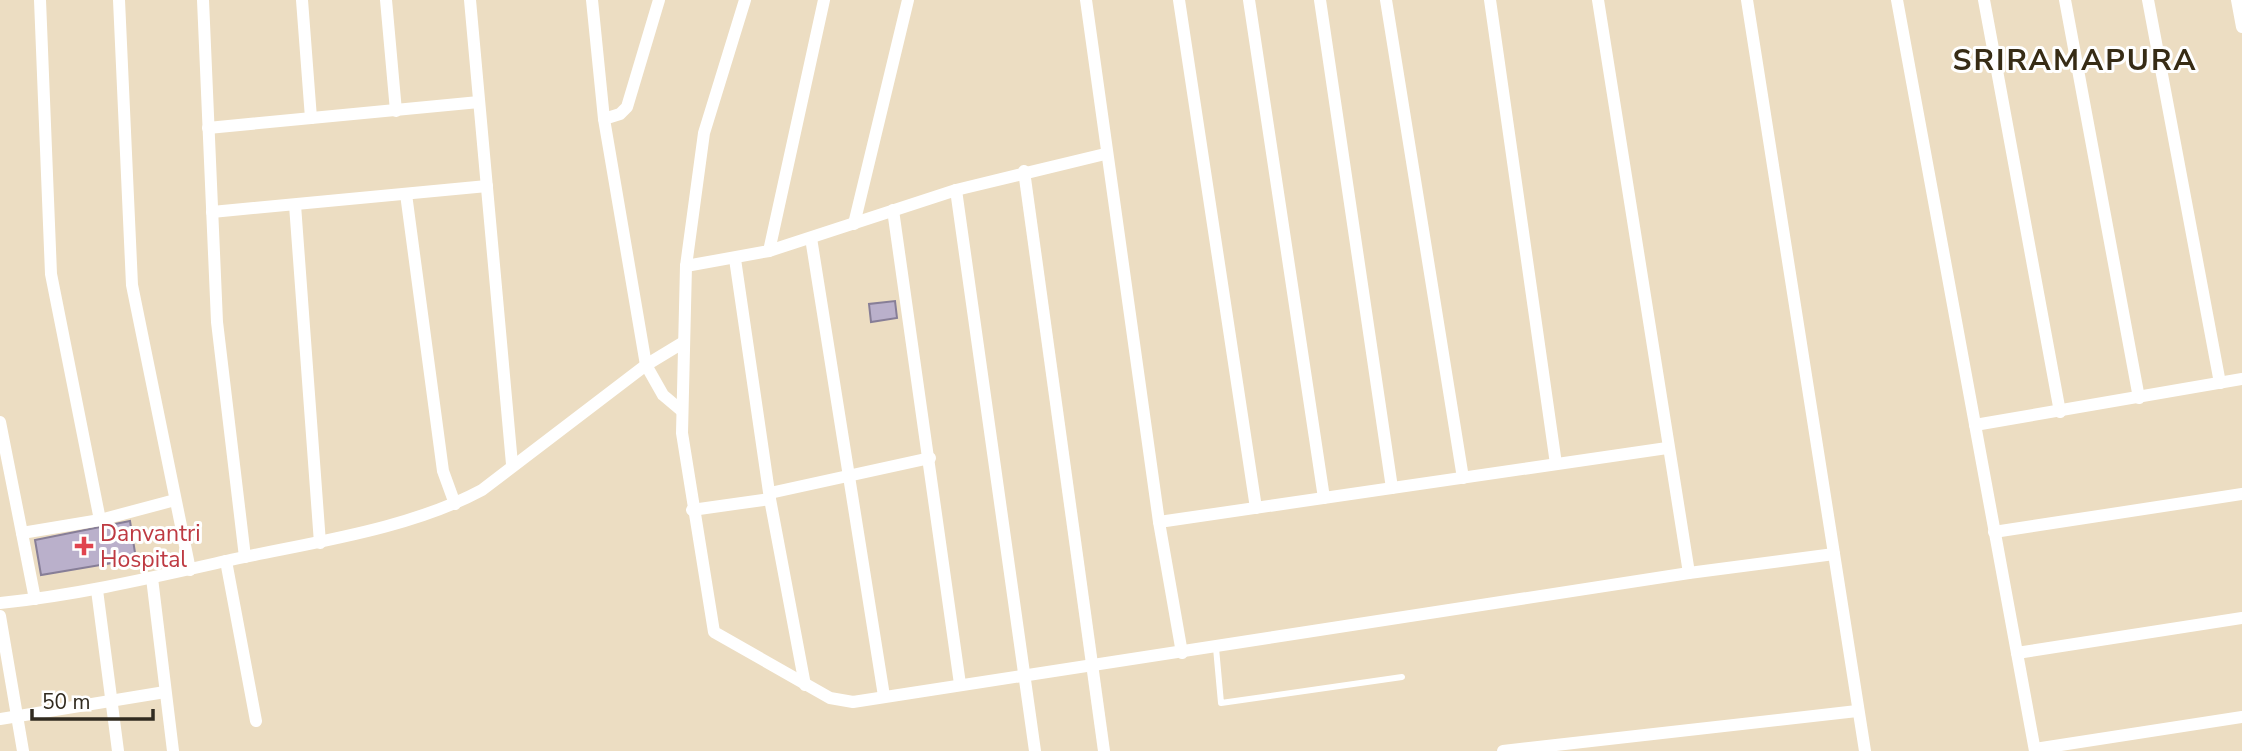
<svg xmlns="http://www.w3.org/2000/svg" width="2242" height="751" font-family="'Nunito Sans',sans-serif">
<style>
.building{fill:#bab0cb;stroke:#877e97;stroke-width:2}
.lines{fill:none;stroke-linecap:round;stroke-linejoin:round}
.service{stroke:#fff;stroke-width:6}
.minor{stroke:#fff;stroke-width:12}
.health-dot{fill:#e0444e;stroke:#fff;stroke-width:2.5}
.labels{text-anchor:middle;stroke-width:6;stroke-linejoin:round;paint-order:stroke}
.health-label{font-size:23px;fill:#be3a42;stroke:#fff;text-anchor:start}
.district-label{font-size:30px;font-weight:bold;letter-spacing:2px;fill:#372c15;stroke:#fff}
</style>
<rect width="100%" height="100%" fill="#ecddc2"/>
<!-- building -->
<g class="building">
<path d="M895,301l2,17 -26,4 -2,-18z"/>
<path d="M130,521l6,38 -95,16 -6,-35z"/>
</g>
<g class="lines">
<!-- service -->
<path class="service" d="M1216,648l5,55 181,-26"/>
<!-- minor -->
<g class="minor">
<path d="M40,0l11,274 49,246"/>
<path d="M119,0l13,285 58,285"/>
<path d="M203,0l14,322 28,235"/>
<path d="M302,0l9,118"/>
<path d="M386,0l10,111"/>
<path d="M470,0l42,464"/>
<path d="M592,0l12,119 42,246 17,30 19,16"/>
<path d="M745,0l-41,133 -18,133 -4,167 32,199 116,66 23,4 836,-129 145,-19"/>
<path d="M1086,0l73,522 23,131"/>
<path d="M1179,0l77,508"/>
<path d="M1249,0l75,498"/>
<path d="M1320,0l72,488"/>
<path d="M1386,0l77,478"/>
<path d="M1490,0l66,464"/>
<path d="M1598,0l91,573"/>
<path d="M1747,0l118,751"/>
<path d="M1897,0l138,751"/>
<path d="M1984,0l76,412"/>
<path d="M2065,0l74,398"/>
<path d="M2148,0l72,383"/>
<path d="M2237,0l5,27"/>
<path d="M604,119l16,-5 7,-7 32,-107"/>
<path d="M208,128l271,-26"/>
<path d="M1024,171l80,580"/>
<path d="M956,190l79,561"/>
<path d="M406,194l37,277 12,33"/>
<path d="M295,205l25,338"/>
<path d="M893,210l67,474"/>
<path d="M212,212l275,-26"/>
<path d="M854,224l54,-224"/>
<path d="M811,238l73,458"/>
<path d="M769,251l55,-251"/>
<path d="M735,259l35,240 35,186"/>
<path d="M686,266l83,-15 187,-61 149,-36"/>
<path d="M0,422l35,177"/>
<path d="M1975,425l267,-46"/>
<path d="M770,493l160,-35"/>
<path d="M692,510l78,-11"/>
<path d="M1159,522l508,-74"/>
<path d="M1994,532l248,-38"/>
<path d="M22,533l78,-13 75,-20"/>
<path d="M226,561l30,160"/>
<path d="M152,578l21,173"/>
<path d="M97,590l21,161"/>
<path d="M0,603c77,-8 150,-25 226,-42 81,-18 182,-31 256,-71l164,-125 38,-23"/>
<path d="M0,616l23,135"/>
<path d="M2017,653l225,-35"/>
<path d="M0,719l165,-27"/>
<path d="M2035,749l207,-32"/>
<path d="M1503,751l354,-40"/>
</g>
</g>
<!-- markers -->
<path class="health-dot" d="M80.5 535.5h7v7h7v7h-7v7h-7v-7h-7v-7h7z"/>
<g class="labels">
<!-- health labels -->
<g class="health-label">
<text x="100" y="541">Danvantri<tspan x="100" dy="26">Hospital</tspan></text>
</g>
<!-- district labels -->
<g class="district-label">
<text x="2075" y="70">SRIRAMAPURA</text>
</g>
</g>
<!-- scale -->
<path d="M32 709v10h121v-10" fill="none" stroke="#312b20" stroke-width="3.5"/>
<text x="42" y="709" font-size="21" fill="#312b20" stroke="#ffffff" stroke-width="5" paint-order="stroke">50 m</text>
</svg>
